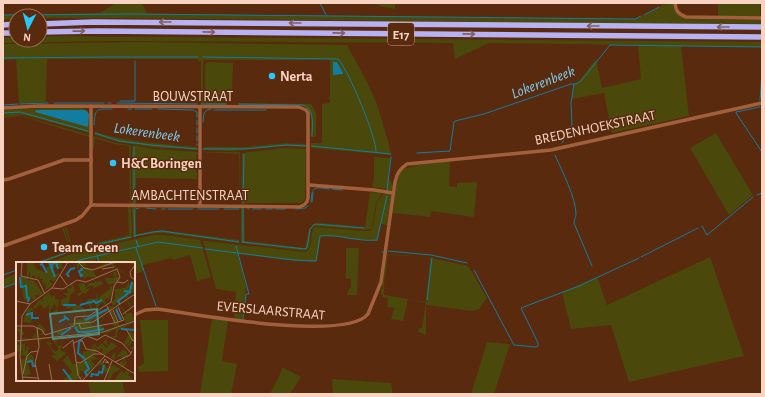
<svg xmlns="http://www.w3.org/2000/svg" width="765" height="397" font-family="'Alegreya Sans',sans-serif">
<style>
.green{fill:#4a480a}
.water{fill:#137da1}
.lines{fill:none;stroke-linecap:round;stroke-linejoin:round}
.stream{stroke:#137da1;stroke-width:1}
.minor{stroke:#a2603d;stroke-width:3.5}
.highway{stroke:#b7b2f4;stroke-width:5.5}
.oneway{stroke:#7f606a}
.poi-dot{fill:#27c8ff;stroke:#592a0e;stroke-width:1.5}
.labels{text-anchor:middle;stroke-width:3;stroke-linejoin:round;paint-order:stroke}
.shield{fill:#592a0e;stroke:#c9a08b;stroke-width:1}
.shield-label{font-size:13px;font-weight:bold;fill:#f9d3c1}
.poi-label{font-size:14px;font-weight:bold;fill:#f9d3c1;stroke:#592a0e;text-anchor:start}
.street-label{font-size:14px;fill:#f9d3c1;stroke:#592a0e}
.water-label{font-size:15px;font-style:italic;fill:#7acdf0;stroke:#592a0e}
.inset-river{fill:none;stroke:#137da1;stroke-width:2}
.inset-road{fill:none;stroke:#996e56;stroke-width:1}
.view{fill:#4a8d83;fill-opacity:0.15;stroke:#4a8d83;stroke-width:2}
.inset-edge{fill:none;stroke:#f9d3c1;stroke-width:2}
</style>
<rect width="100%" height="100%" fill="#592a0e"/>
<!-- green -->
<g class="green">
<path d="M116,3h26l5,11 488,5c14,-4 25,-16 39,-16 1,9 2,12 11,16l77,1v4l-189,-1 -469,-5h-64v-2h-24v3l-13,1v-5l97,-2z"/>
<path d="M373,3h22v6l-12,-2z"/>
<rect x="718" y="3" width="42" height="13"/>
<path d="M57,36l705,6v5l-81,-1 8,70 -77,17 -8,-40 -32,6 1,-15 6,-3 17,-22 6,29 39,-9 -3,-34 -149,-2 -34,16 -2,-16 -343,-2 -107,2v-5l13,-1v3h24v-3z"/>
<path d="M137,42l210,3 19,35 11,24 11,37 3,14 -80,-7v-5h11v-39l8,-1v-4l-3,-1 3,-1v-37h-127v42l24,1v2h-26v-44h-3v-2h-151l-1,43 -27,2 -3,-45 -13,1v-16z"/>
<path d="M208,62l25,1 -1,35h-25l-2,-2v-31z"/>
<path d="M239,103l72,1 5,8v24l-1,1h-4c0,-11 3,-25 -7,-31l-66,-1z"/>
<path d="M51,108h31c11,2 8,16 8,25l-66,-18h-21v-5z"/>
<path d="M13,115l10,1 67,19 -1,2 -68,-21 -18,2v-2z"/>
<path d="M95,132c34,10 67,12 102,15v3l-47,-3 -31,-5 -24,-7z"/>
<path d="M716,133l37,62 -24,20 -39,-67z"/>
<path d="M93,136l23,7 15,2v57l-1,2 -1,-58 -14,-2 -20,-6 -1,10 -1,-1z"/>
<path d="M286,143l18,1 2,1v2l-23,-1 -50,5 -30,-1 2,-3h39z"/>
<path d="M133,145l20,4 45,3v2h-2l1,25 -61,-1v26h-4v-54z"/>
<path d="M284,148l23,1 -1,1 -1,49 -4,4h-56v1h-4l1,-51z"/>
<path d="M202,152h38v52l-1,-50z"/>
<path d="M374,157l17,1 -3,19 5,9 -6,39 -6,-1 -3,17 -31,-2 -6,-2 -20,-1 -4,26 -23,-1 -56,-7 8,32 -4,33 -8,-1 2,-26 -20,-3 -13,-48h3l99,11c10,-4 3,-18 10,-25l50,4h5l3,-5 4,-24 6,-8h3l1,-5 -15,-2 2,-9z"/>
<path d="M450,161l-1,25 8,1v-4l20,-1 -3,35 -43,-6 -1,6 -37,-4c2,-14 1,-32 9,-44l17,-4z"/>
<path d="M370,192l12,1 -6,10 -4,25 -3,2 -55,-4 -3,4 -2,18 -4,3 -64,-8v-35h3l1,33 60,7 4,-19 4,-5 7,-1 45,4z"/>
<path d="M128,207h3l1,31 -56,13h-3l-8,-22 1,-3 7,23 56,-14z"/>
<path d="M132,207h4v27l24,-4 79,10 1,-32 -1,35 -77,-10 -12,1 -17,3z"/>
<path d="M62,228h2l7,24 -28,11h-9l36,-13z"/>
<path d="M153,235h11l36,5 11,37 -14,4 -7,-26 -17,5 -1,-2 -29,7 1,6 -10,3v-11h-34l-2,-4 -7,4h-44l30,-11z"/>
<path d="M346,248h13l-2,47h-10l1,-4 3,-5v-7l-5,-1z"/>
<path d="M387,254l41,3 -40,-2 -4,29v11l42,7 4,-44 35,7 4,2 18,31 -8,11 -6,2 -47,-6v30l-8,-3 1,-4h3l4,-25 -18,-4 -5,22 -12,-2 3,-11 -7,-1 1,-9 -6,-1 1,-2h-2v-6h2l-1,-7z"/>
<path d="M710,257l34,99 -115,26 -18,-57 -40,4 -9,-37 35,-15 10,28z"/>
<path d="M17,274v9l-14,5v-9z"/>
<path d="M212,319l16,2 -6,40 15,3 -6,30h-31z"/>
<path d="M140,320h28v51l-29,1 -1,-5 6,-4z"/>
<path d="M487,342l23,2 -16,50h-23z"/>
<path d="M282,367l19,10 -11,17h-20c4,-9 10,-17 12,-27z"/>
<path d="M332,379l59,4 2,11h-60z"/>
<path d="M97,380h25l3,14h-34l-3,-11z"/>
</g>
<!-- water -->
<g class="water">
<path d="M333,62h4l6,11v1l-10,1z"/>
<path d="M36,110h48l3,1 2,4 -1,12 -53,-15z"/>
</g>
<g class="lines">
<!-- stream -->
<g class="stream">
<path d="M320,3l6,12"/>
<path d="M663,4l1,-1"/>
<path d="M3,15l130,-1 502,5 6,-3"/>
<path d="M644,15l15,-8"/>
<path d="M203,57l135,2c10,10 39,79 38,93"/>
<path d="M3,58l104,-1h91"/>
<path d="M760,100l2,-27"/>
<path d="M120,101h15v-40"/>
<path d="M54,103h50"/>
<path d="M108,103h3"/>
<path d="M117,103l80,1"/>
<path d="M20,104l28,-1"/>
<path d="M201,104h25"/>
<path d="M239,104l65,1c11,6 8,20 8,31"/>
<path d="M3,105l15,-1"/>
<path d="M760,107l-24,5v1l26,39"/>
<path d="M128,109h4"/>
<path d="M135,109h17"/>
<path d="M158,109l35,1 4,2v5"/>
<path d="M214,110h52"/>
<path d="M3,113l17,-1 68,19"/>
<path d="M197,120v5"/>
<path d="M203,122l1,-9 3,-3 4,-1"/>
<path d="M94,125c1,-17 2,-16 18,-16"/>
<path d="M95,133l24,8 32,4 46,4"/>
<path d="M197,133v-5"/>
<path d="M197,136v5"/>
<path d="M562,143l10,-18 -1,-22 3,-19"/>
<path d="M197,144v1"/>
<path d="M312,146l79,8"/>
<path d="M134,147v55"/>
<path d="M203,149h41l43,-4 19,1"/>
<path d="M417,153l33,-2 4,-29 1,-1 29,-7 87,-30h5l5,-3 29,-36 152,2"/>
<path d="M555,155c7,16 21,43 21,59 0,4 -2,5 -2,9l18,43"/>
<path d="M332,189l10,1"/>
<path d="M387,190l4,-33"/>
<path d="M757,195l5,-2"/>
<path d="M243,202l1,-47"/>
<path d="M311,202c1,-16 3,-15 18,-13"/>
<path d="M312,202l1,-9"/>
<path d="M146,208l10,1"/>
<path d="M134,209l1,28"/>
<path d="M136,209l3,-1"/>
<path d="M162,209h3"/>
<path d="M168,209h25"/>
<path d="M198,209h21"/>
<path d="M224,209h15"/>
<path d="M248,209h1"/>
<path d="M253,209h8"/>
<path d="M266,209h6"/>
<path d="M276,209h9"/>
<path d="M296,209l9,-1 3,-2"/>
<path d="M702,226l5,9 46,-38"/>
<path d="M134,236l19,-4 9,-1 77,11"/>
<path d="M136,240l2,6"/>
<path d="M242,242l63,7 2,-1 3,-19 5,-5 49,4"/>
<path d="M243,242v-33"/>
<path d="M236,246l13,48h-3l-3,25"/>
<path d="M136,248l20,58"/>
<path d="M77,249l54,-12"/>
<path d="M205,249l89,11 22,1 4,-25c20,-2 38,6 57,4l10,-44"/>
<path d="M388,251l43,4 36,8"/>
<path d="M382,252h1"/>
<path d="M97,256l2,7"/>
<path d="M641,257l57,-29"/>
<path d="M37,263l32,-11"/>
<path d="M71,263l13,-4 74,-17 45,6"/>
<path d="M474,270l40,75 22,2 2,-1v-3l-17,-35 58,-22 60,-28"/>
<path d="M3,275l14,-5"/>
<path d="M3,288l14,-5"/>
<path d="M427,300l5,-42"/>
</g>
<!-- minor -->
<g class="minor">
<path d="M675,3c1,8 3,11 11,14l76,1"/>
<path d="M3,108l36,-2 260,1 7,3 2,3v85c-1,6 -4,8 -9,9l-208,-2"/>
<path d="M3,180l6,-1 55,-19h27"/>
<path d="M309,185l65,5 19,3"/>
<path d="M91,205v-99"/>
<path d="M200,206v-99"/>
<path d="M3,246l73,-26 6,-4 9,-11"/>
<path d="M134,315l11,-5 13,-1c36,5 188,33 210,5l13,-32 14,-100c2,-8 4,-13 12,-18l144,-14 211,-47"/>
<path d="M3,358l14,-5"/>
</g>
<!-- highway -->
<g class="highway">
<path d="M40,24l53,-2 669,5"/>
<path d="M3,25l13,-1"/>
<path d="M40,32l57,-1 665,6"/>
<path d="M3,33h13"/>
</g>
</g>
<!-- one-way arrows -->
<defs><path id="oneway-shaft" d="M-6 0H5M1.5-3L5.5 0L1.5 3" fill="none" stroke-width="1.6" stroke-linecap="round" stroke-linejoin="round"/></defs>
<g class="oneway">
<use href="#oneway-shaft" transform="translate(165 22) rotate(-180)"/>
<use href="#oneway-shaft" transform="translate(295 23) rotate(-180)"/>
<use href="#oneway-shaft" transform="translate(593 26) rotate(-180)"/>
<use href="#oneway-shaft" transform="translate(723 27) rotate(-180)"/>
<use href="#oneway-shaft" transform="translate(79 31) rotate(-1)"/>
<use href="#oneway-shaft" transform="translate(209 32) rotate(1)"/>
<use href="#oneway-shaft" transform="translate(339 33) rotate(1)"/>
<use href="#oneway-shaft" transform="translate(469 34) rotate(1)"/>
</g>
<!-- markers -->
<g class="poi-dot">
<circle cx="272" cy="76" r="4"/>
<circle cx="113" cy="163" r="4"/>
<circle cx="44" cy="247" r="4"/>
</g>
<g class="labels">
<!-- shield labels -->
<rect class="shield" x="388" y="23" width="26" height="22" rx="3"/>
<g class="shield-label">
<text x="401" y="39">E17</text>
</g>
<!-- poi labels -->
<g class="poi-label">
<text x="280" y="81">Nerta</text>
<text x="121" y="168">H&amp;C Boringen</text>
<text x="52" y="252">Team Green</text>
</g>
<!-- street labels -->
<g class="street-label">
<text x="193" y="101">BOUWSTRAAT</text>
<text transform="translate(595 127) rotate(-12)" y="5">BREDENHOEKSTRAAT</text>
<text x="190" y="200">AMBACHTENSTRAAT</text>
<text transform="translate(271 310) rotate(5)" y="5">EVERSLAARSTRAAT</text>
</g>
<!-- water labels -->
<g class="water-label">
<text transform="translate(543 82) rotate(-21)" y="5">Lokerenbeek</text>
<text transform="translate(147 132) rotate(8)" y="5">Lokerenbeek</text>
</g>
</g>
<!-- overview -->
<g transform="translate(16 262)">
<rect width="119" height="119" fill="#592a0e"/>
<path d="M11,0h6l3,6 12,6 -2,-6 7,-6h8l2,7 -9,-2 1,7 4,-1 -4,8 -6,-1 3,4 -1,3 -6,3 1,-6 -4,1 3,-3 -4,1 2,-4h-4l1,-4 -3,4 -4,-4 -2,3 -2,-7 -1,9 6,1 9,12 -4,3 -1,-4v4l-3,-2 1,4 -2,2 -3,-2 -1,4 -6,-2 -4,-23h7zM60,0h11l-2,5 7,2 16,-7h10l-5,3 22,15 -24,-15 -19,5 5,7h-11l-3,5 1,-4 -4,-4 3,-4 -3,-4 -3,2zM100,9l1,6h3l-4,6 -8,2 -3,-7h9l-1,-6zM78,18l3,2 4,-2 2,4 -9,4 -1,-2h-4l-4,3 5,-1 -4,6 -4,-1 -3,4 -2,-3 4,-2 -3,-8 6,-1 2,4 3,-4h6zM56,20l3,9 -5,4 -1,10h11l5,5 -1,6 -1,-6 -3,3 -3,-2 -4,2 -1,-5 -6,1 1,-4 -6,1v-6l7,-3 -5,-4h5l-1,-5h5l-2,-3zM113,20v3l5,-3 1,10 -8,3 2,3 -4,-1 4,6 3,-1 -2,-5 5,8 -3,-3 -2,2 2,3 -1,1 -7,-11 -6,4 9,13 4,-2 4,8 -34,11 -85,8h4v-6l-4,-4 5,-2 4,8h-4l1,4 10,-1 3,-5 2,4 -1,-9 4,-5 6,8 -3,2 5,1 -8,1 3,-4 -5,-3 1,9 18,-2v-4l4,-1 3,2 -4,3 18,-2 -4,-8 -3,2 -2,-3 5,-1 2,-5 1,3 6,-1v-4l3,3 13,-4 3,-4 1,2 6,-7h4l-2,-4 4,-3v-10l10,-1zM102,40l8,13 -2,2 2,7 -6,2 -2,-4 -3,1 2,-1 -6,-14 3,-2 7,15 -7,-15zM93,47l5,14 -2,2 3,2 -11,2 -3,-9 3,-2 -2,-3zM86,53v11h-11l-1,-6zM94,23l2,2v4l-1,7 -2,-4 1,6 -5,-2 1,7 -5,-3 -4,7 -3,-8 -2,2 2,3 -4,-2 2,3 -2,5v-5l-4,-5 2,-3h8l1,-7 2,9 1,-5 10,-7zM33,30l2,5 4,-2v4l4,1 -1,8 -4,-4 -4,6 1,3 6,-4 1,3 -9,4v-11l-5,4 -4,-5 -5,5 -2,-2 6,-7 4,1 -1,-2zM15,45l3,3 -5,2h4l-2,11 -8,-1 4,-12zM119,60l-17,8 -2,9 -5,-2 4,-1 1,-7 -8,4v3l-2,-4 -15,3h-15v6l-1,-6 -19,2 1,9 4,-1 2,3 -3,2 7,3 -10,8 -6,-5 6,-2h-3l-8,-12 7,1 -4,2 6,7 4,-3 -6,-8v-3l-12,1 -2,8 -2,-8 -16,2v3l4,-1v8l2,-5 3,3 -2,1v5l3,-1 3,4 -1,3h-6l4,13 -7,3 -4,-17 7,-3 -7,-3 3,-4 -7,3v-9l4,1 -1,-4h-3l89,-9zM115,68l4,7v12l-2,1 -4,-2 5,-2v-6l-6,7h-2l5,-7 -6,6 -2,-1zM90,76l2,8 4,-4 5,4 -12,9 -3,-2 1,-5 -5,2 -5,-5 2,-2 2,4 5,-4 4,5 2,-2 -5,-3zM75,81l6,8 -4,5 7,3 -9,1 4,5 -8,11 -3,-5h-3l-2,6 5,-1 -3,3 -16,2 -1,-2 8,-7 -9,-12 5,-5 4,9 8,-1 3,-2 -4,-6h4l-1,-3 11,-2zM108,87l5,7 -5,2 3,6 -4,3 -4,-4 2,-2 4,2 -4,-7 -3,1 -3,-3v6l-4,-3 3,-5 3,3zM85,98l6,8 7,-3 7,4 -8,4 -3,7 -3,-1 2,-7 -7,1 1,-7 -6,-2zM111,108l3,3 -2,2 7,6h-21l7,-10 3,2z" fill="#4a480a" fill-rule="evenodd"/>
<path class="inset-river" d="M33,0l6,15M24,3l2,-1 5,9M37,6l-2,-3 5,-3 2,7M65,6l1,2 -3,1 2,5 2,-1M4,15l1,10 5,-1 1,11 2,1 -1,4M53,15l-2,-3 4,-5 4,-1M108,29l6,1 2,-10M104,42l-2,-3 12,-9M47,43h13M64,43l14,-4 2,2 6,-3M100,47l5,11M10,53l6,-2v5h7M69,58l23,-11M43,60l7,-4 -2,-2 5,4M59,65l3,5h9M105,67l14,1M71,70l17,-3M45,73l10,-7M66,78l-3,2 -1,11 7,6M69,99l4,8 -4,3 2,4M11,100l5,-1 1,5h3M47,107l9,12M75,115l1,-3 6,1 1,-3 3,1 2,-8"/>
<path class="inset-road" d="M6,0l-1,14 17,4 7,14M62,0l6,6 9,2 22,-8M106,0l13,1M119,3l-5,7 1,5 4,3M86,7l12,-2M44,13l7,10M101,20l7,1 4,-3M36,26l11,1 14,-9 9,2 31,-13M0,39l14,3M91,44l8,17M97,48l5,12M107,52l12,-9M99,61l9,-3 -6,-13M58,62l19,-2 42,-28M63,62l2,5 33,-6M0,64h17l9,4 3,5 29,-9 1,-9 14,-1 22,-14 3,-16 6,-9 -3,-8M21,66l2,19 -4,16 4,18M110,67l7,12 2,-2M66,78l4,9 11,2 38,23M0,79l87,-9 32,-11M58,81l13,-7 10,4 8,-5 17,8 9,10M47,86l10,-8 5,35 4,6M60,100l4,1 14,-9h8M99,100l15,-7 2,-4M87,101l2,-4 4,4 -4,-1M33,102l3,17M7,112l4,-18 4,-4 7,-1M6,115l16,1M7,119l-3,-24 2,-41 8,-12 22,-16 16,-26M66,119l23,-25M88,119l8,-20"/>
<path class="view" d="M81,47l2,25 -46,5 -3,-25z"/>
<rect width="119" height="119" class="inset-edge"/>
</g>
<!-- border -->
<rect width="765" height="397" fill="none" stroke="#f9d3c1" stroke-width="8"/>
<!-- north arrow -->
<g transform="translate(28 28) rotate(186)"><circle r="19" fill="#592a0e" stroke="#996e56"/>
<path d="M0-3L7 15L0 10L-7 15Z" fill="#27c8ff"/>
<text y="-6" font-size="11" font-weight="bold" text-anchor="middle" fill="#f9d3c1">N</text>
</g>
</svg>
